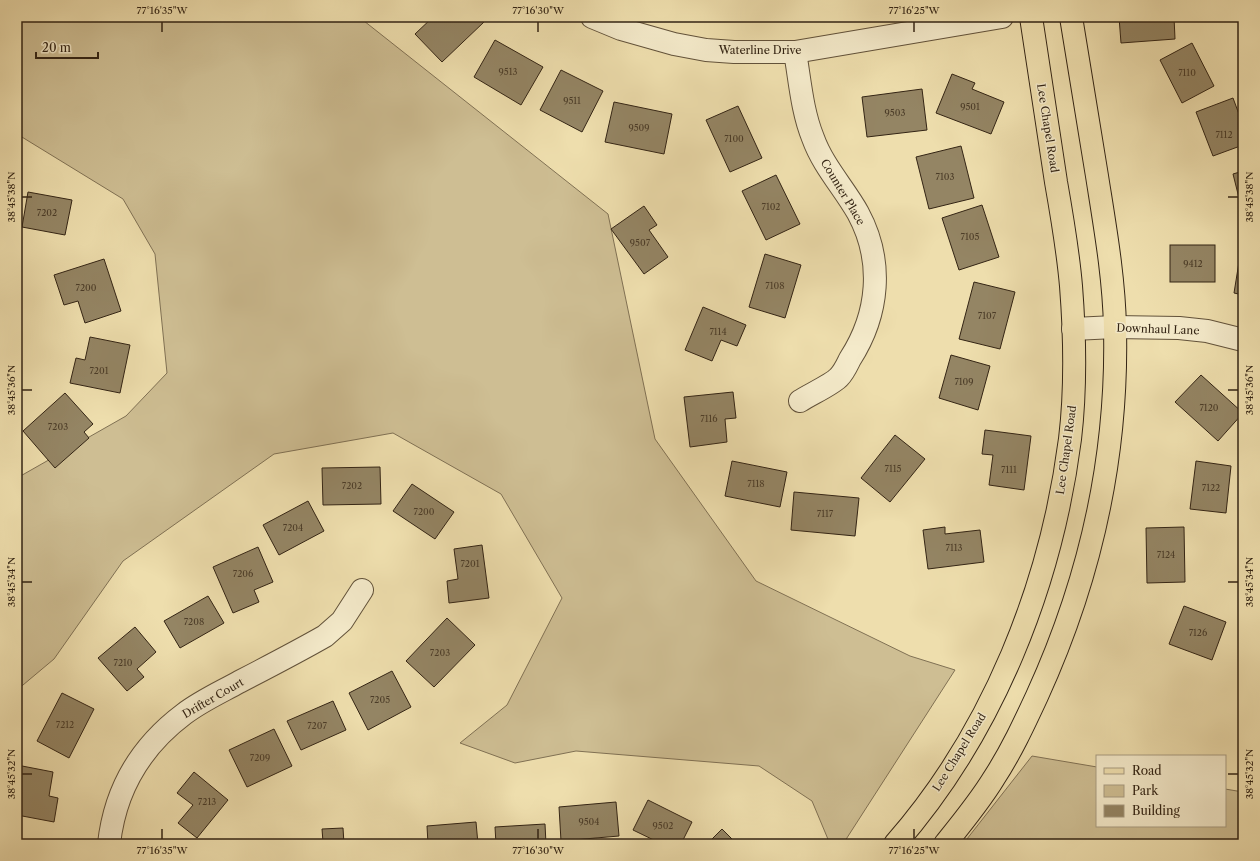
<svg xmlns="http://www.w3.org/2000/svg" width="1260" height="861" font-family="'Libre Caslon Text',serif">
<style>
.green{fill:#cebe93;stroke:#807154}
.building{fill:#948564;stroke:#332414}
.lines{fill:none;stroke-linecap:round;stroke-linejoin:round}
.minor-casing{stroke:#62523a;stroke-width:24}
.major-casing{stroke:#332414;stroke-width:24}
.minor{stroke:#f4eaca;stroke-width:22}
.major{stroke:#eedead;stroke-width:22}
.ticks{fill:none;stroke:#332414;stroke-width:1.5}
.labels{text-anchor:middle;stroke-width:3;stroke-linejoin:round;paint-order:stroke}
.number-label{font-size:9px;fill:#4b3c28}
.street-label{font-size:11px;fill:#332414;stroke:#f4eaca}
.neatline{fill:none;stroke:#332414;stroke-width:1.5}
.ticks-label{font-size:10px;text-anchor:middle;fill:#332414}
</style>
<rect width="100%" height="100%" fill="#eedead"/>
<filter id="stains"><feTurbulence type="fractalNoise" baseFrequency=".005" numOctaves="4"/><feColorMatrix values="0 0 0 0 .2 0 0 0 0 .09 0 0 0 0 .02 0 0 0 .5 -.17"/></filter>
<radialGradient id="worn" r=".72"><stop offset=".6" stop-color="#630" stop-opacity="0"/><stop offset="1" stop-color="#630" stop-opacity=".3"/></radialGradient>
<!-- green -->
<g class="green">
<path d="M17,17h342l249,197 47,225 101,142 154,75 45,14 -112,174h-13l-18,-43 -53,-35 -183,-15 -61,12 -55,-20 47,-38 55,-107 -61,-104 -108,-61 -119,21 -151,107 -69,98 -37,31v-212l109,-62 41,-43 -12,-119 -32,-55 -106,-65z"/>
<path d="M1032,756l65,11v59h128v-37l18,3v52h-280z"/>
</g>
<!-- building -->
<g class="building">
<path d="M433,17h45l6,5 -42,40 -27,-28z"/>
<path d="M1119,17h55l1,22 -54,4z"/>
<path d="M495,40l48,27 -22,38 -47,-28z"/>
<path d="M1192,43l22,43 -32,17 -22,-43z"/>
<path d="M561,70l42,21 -21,41 -42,-22z"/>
<path d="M952,74l23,9 -3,6 32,13 -13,32 -55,-21z"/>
<path d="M922,89l5,41 -60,7 -5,-40z"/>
<path d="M1233,98l10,27v20l-30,11 -17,-44z"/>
<path d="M614,102l58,12 -8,40 -59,-12z"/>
<path d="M738,106l24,52 -32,14 -24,-52z"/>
<path d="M961,146l13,52 -45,11 -13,-52z"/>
<path d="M1243,171v43l-10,-40z"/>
<path d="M776,175l24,49 -34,16 -24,-49z"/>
<path d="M28,192l44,8 -7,35 -43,-8z"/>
<path d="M982,205l17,52 -40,13 -17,-52z"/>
<path d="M644,206l13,19 -8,5 19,27 -24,17 -33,-45z"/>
<rect x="1170" y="245" width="45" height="37"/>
<path d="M765,254l36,11 -16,53 -36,-11z"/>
<path d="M104,259l17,52 -36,12 -7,-22 -14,4 -10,-30z"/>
<path d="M1239,262l4,1v32l-9,-2z"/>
<path d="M974,282l41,10 -15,57 -41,-10z"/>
<path d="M703,307l43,18 -9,21 -16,-6 -9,21 -27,-11z"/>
<path d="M90,337l40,8 -10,48 -50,-10 6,-25 9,2z"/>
<path d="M951,355l39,11 -12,44 -39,-12z"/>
<path d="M1201,375l42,38 -25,28 -43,-39z"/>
<path d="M733,392l3,26 -11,1 2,23 -37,5 -6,-50z"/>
<path d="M65,393l28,31 -9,8 5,6 -34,30 -32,-37z"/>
<path d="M985,430l46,6 -7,54 -35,-5 4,-30 -11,-1z"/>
<path d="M895,435l30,24 -35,43 -29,-24z"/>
<path d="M732,461l55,11 -7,35 -55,-11z"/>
<path d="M1196,461l35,5 -5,47 -36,-4z"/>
<path d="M380,467l1,37 -58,1 -1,-37z"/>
<path d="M412,484l42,28 -19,27 -42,-28z"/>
<path d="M794,492l65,6 -4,38 -64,-6z"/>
<path d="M308,501l16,30 -45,24 -16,-30z"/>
<path d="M945,527v7l35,-4 4,32 -56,7 -5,-39z"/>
<path d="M1184,527l1,55 -38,1 -1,-55z"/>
<path d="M482,545l7,53 -40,5 -2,-22 11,-2 -4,-30z"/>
<path d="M258,547l15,35 -19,8 5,12 -26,11 -20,-46z"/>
<path d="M208,596l16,27 -44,25 -16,-27z"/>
<path d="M1184,606l42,16 -14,38 -43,-16z"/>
<path d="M447,618l28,27 -41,42 -28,-26z"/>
<path d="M135,627l21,25 -19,17 7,8 -17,14 -29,-33z"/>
<path d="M392,671l19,36 -43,23 -19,-37z"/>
<path d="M62,693l32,16 -25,49 -32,-17z"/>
<path d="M333,701l13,29 -45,20 -14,-29z"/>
<path d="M274,729l18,37 -45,21 -18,-37z"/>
<path d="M17,765l36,7 -4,24 9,2 -4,24 -37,-7z"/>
<path d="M194,772l34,28 -31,38 -19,-15 15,-18 -16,-12z"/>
<path d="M648,800l44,22 -11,22h-19l-29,-14z"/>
<path d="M616,802l3,34 -58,5 -2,-34z"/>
<path d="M476,822l2,22h-50l-1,-18z"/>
<path d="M545,824l1,20h-50l-1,-17z"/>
<path d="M343,828l1,16h-48l27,-2 -1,-13z"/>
<path d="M722,829l15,15h-30z"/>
</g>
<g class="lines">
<defs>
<g id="minor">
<path d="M592,17l29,12 53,15 32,6 28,2h61l207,-35"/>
<path d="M795,52c5,29 7,59 18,86 10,28 31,50 45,75 26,48 21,101 -8,146 -3,6 -6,13 -11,18 -6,7 -30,18 -39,24"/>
<path d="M1073,329l42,-2 64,1 28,3 36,9"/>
<path d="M109,844c6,-55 31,-97 75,-130 17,-13 37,-22 55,-32 29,-15 58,-30 86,-46l17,-15 20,-31"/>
</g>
<g id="major">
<path d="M895,844c98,-112 156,-258 175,-405 6,-50 5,-102 1,-153 -3,-35 -9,-70 -15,-104 -8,-55 -17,-110 -25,-165"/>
<path d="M945,844c17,-21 35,-43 49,-66 17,-26 30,-54 43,-82 53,-116 81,-240 78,-368 -1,-51 -10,-101 -18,-152 -9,-53 -17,-106 -26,-159"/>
</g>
</defs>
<!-- minor casing -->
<use href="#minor" class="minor-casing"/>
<!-- major casing -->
<use href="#major" class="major-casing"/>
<!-- minor -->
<use href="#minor" class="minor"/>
<!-- major -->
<use href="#major" class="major"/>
</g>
<!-- ticks -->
<path class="ticks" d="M162,22v10M538,22v10M914,22v10M22,197h10M1228,197h10M22,390h10M1228,390h10M22,582h10M1228,582h10M22,774h10M1228,774h10M162,829v10M538,829v10M914,829v10"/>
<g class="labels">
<!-- number labels -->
<g class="number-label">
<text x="508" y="75">9513</text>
<text x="1187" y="76">7110</text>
<text x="572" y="104">9511</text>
<text x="970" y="110">9501</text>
<text x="895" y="116">9503</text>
<text x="639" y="131">9509</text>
<text x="1224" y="138">7112</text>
<text x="734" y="142">7100</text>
<text x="945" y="180">7103</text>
<text x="771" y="210">7102</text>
<text x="47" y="216">7202</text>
<text x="970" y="240">7105</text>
<text x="640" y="246">9507</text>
<text x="1193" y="267">9412</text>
<text x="775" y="289">7108</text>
<text x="86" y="291">7200</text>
<text x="987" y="319">7107</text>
<text x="718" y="335">7114</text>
<text x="99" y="374">7201</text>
<text x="964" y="385">7109</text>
<text x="1209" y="411">7120</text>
<text x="709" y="422">7116</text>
<text x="58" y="430">7203</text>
<text x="893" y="472">7115</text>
<text x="1009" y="473">7111</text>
<text x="756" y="487">7118</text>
<text x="352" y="489">7202</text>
<text x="1211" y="491">7122</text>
<text x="424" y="515">7200</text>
<text x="825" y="517">7117</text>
<text x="293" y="531">7204</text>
<text x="954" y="551">7113</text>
<text x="1166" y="558">7124</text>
<text x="470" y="567">7201</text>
<text x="243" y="577">7206</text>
<text x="194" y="625">7208</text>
<text x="1198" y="636">7126</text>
<text x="440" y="656">7203</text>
<text x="123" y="666">7210</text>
<text x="380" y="703">7205</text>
<text x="65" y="728">7212</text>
<text x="317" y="729">7207</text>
<text x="260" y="761">7209</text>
<text x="207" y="805">7213</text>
<text x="589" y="825">9504</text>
<text x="663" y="829">9502</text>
</g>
<!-- street labels -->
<g class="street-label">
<text x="760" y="54">Waterline Drive</text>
<text transform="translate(1048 128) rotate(81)" y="4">Lee Chapel Road</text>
<text transform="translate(843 192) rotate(59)" y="4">Counter Place</text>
<text transform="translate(1158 329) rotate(2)" y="4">Downhaul Lane</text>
<text transform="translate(1066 450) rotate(-82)" y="4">Lee Chapel Road</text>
<text transform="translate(213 698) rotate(-30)" y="4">Drifter Court</text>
<text transform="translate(959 752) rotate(-58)" y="4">Lee Chapel Road</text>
</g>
</g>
<!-- margin -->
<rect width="1260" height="861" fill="none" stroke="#eedead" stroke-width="44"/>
<!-- legend -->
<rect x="1096" y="755" width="130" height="72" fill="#f4eaca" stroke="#a79b81"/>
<rect x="1104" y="768" width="20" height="6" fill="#eedead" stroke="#a79b81"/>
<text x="1132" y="775" font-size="12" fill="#332414">Road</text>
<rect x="1104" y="785" width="20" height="12" fill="#cebe93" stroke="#a79b81"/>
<text x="1132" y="795" font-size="12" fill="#332414">Park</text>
<rect x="1104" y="805" width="20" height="12" fill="#948564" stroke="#a79b81"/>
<text x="1132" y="815" font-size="12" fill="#332414">Building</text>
<!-- scale -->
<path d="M36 52v6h62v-6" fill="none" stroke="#332414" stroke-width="2"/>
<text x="42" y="52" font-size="12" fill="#332414" stroke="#f4eaca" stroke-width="3" paint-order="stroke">20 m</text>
<rect x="22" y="22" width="1216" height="817" class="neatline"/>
<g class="ticks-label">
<text x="162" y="14">77°16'35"W</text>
<text x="538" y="14">77°16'30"W</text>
<text x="914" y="14">77°16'25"W</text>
<text transform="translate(11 197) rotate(-90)" y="4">38°45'38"N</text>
<text transform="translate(1249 197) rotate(-90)" y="4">38°45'38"N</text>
<text transform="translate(11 390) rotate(-90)" y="4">38°45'36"N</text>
<text transform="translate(1249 390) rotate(-90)" y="4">38°45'36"N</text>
<text transform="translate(11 582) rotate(-90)" y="4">38°45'34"N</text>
<text transform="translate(1249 582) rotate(-90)" y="4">38°45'34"N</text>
<text transform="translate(11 774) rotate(-90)" y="4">38°45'32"N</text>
<text transform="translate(1249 774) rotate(-90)" y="4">38°45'32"N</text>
<text x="162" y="854">77°16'35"W</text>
<text x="538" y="854">77°16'30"W</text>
<text x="914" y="854">77°16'25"W</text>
</g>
<rect width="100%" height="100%" filter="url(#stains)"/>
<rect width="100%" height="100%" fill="url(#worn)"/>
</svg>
